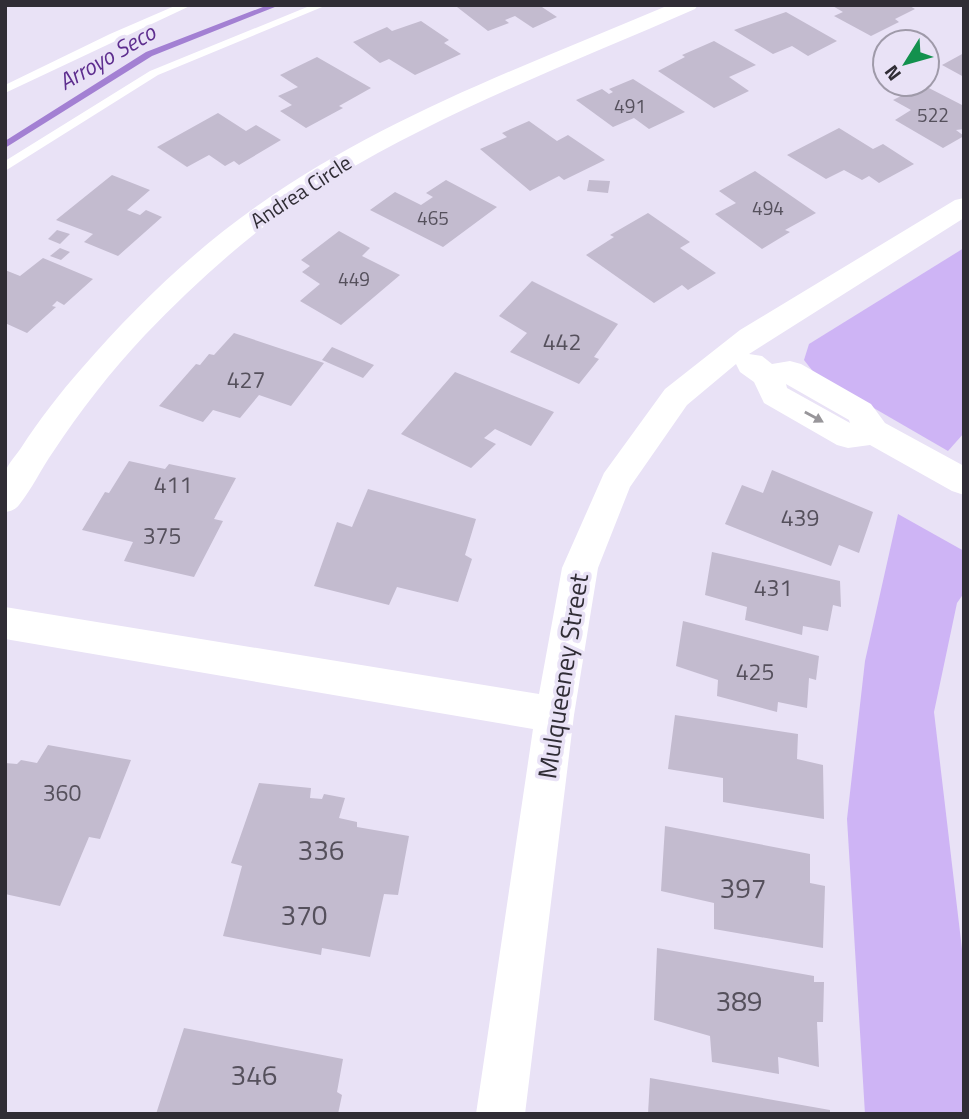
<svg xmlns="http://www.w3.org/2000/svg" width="969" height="1119" font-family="'Titillium Web',sans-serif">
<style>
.green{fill:#ceb4f5}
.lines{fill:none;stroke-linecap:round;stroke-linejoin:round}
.stream{fill:#a380d3;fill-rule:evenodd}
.building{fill:#c3bbcf}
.service{fill:#fff;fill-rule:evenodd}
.minor{fill:#fff;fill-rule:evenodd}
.oneway{fill:#98969a}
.labels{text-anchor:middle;stroke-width:7;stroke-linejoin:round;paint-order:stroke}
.far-number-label{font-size:19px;fill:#55505c}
.far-street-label{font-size:21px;fill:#302d35;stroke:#e9e2f6}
.far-water-label{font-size:23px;font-style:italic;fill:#5e2e8f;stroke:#e9e2f6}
.number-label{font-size:23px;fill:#55505c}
.street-label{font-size:26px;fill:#302d35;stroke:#e9e2f6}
.near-number-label{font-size:28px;fill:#55505c}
</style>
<rect width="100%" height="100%" fill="#e9e2f6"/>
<!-- green -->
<g class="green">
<path d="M964,248v185l-16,18 -133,-77 -11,-14 5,-16z"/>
<path d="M898,514l66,37v42l-7,10 -23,109 30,254v148h-99l-18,-295 18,-158z"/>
</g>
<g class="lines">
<!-- stream -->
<path class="stream" d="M268,5h12l-128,51 -147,92v-7l141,-89z"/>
</g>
<!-- building -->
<g class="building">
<path d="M462,5h77l18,12 -24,11 -18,-12 -10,4 4,3 -21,8 -31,-24z"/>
<path d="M831,5h77l7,4 -20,10 4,3 -28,14 -37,-20 9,-4z"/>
<path d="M786,12l51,29 -29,15 -16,-10 -19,8 -39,-24z"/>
<path d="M421,21l28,19 -5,3 17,11 -46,21 -26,-16 -9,4 -27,-21 34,-15 5,4z"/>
<path d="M714,41l42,24 -27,12 20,14 -35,17 -56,-37 27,-14 -3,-2z"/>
<path d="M964,53v24l-22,-12z"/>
<path d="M317,57l54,31 -32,18 4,2 -37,20 -26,-17 12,-6 -14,-9 20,-9 -18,-12z"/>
<path d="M633,79l52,33 -36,17 -15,-11 -21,9 -37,-27 26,-11 7,5 4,-2 -4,-3z"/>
<path d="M923,85l41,21v23l-8,1 8,6 -21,12 -48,-28 16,-10 -18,-10z"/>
<path d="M218,113l28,18 10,-6 25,15 -42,25 -5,-4 -9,5 -16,-11 -22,12 -30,-20z"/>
<path d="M529,121l28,20 11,-6 37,25 -41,20 -5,-4 -29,15 -50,-42 27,-12 -5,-4z"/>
<path d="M839,128l34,21 10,-5 31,20 -35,19 -10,-7 -7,4 -18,-10 -18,9 -39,-24z"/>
<path d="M755,171l61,42 -31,17 5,2 -28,17 -47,-35 21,-11 -17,-12z"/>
<path d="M112,175l38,15 -23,20 13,5 6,-5 16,7 -44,39 -34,-14 9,-8 -37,-14z"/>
<path d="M446,180l51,27 -54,40 -73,-37 25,-18 26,13 12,-8 -7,-4z"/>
<path d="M589,180l21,1 -2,12 -21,-2z"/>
<path d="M648,213l42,29 -10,6 36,25 -28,17 -6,-5 -28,18 -68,-48 28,-18 -4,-2z"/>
<path d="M57,230l13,4 -10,10 -12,-5z"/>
<path d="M339,231l31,17 -8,8 38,19 -59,50 -41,-24 20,-17 -18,-12 8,-6 -9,-6z"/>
<path d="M60,248l10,4 -9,8 -11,-4z"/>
<path d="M43,258l50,21 -29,26 -7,-4 -5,5 4,1 -29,26 -22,-10v-53l15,6z"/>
<path d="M532,281l86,43 -24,33 5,2 -20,25 -69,-32 17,-19 -28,-17z"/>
<path d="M234,333l90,30 -33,43 -32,-11 -19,23 -27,-8 -10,12 -44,-16 37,-42 4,1 9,-11 5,1z"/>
<path d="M332,347l42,18 -11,13 -41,-18z"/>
<path d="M455,372l99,40 -23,34 -36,-17 -11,9 12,6 -25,24 -70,-34z"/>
<path d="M129,461l36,8 4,-5 67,14 -22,41 9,2 -29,56 -70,-16 9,-19 -51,-12 23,-38 4,1z"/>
<path d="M772,470l101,42 -14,41 -20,-8 -8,21 -106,-42 17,-39 21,8z"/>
<path d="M368,489l108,30 -11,36 7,4 -14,43 -61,-15 -8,18 -75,-19 23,-64 15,5z"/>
<path d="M712,552l128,29 1,26 -8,-2 -5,26 -25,-5 -1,9 -57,-15 2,-13 -42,-12z"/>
<path d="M683,621l136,35 -3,24 -7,-2 -2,30 -29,-6 -1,10 -60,-16 1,-16 -42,-14z"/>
<path d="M675,715l123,19 -1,25 26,6 1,54 -101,-17v-24l-55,-9z"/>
<path d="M48,745l83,15 -31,79 -11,-2 -29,69 -55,-12v-131l12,1 4,-4 16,3z"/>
<path d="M259,783l52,5 -1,10 12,1 2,-5 21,4 -6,20 18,4v5l52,9 -11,59 -14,-1 -14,63 -48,-9 -1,7 -98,-19 19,-70 -11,-3z"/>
<path d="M665,826l145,28v29l15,3 -2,62 -109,-19v-26l-53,-12z"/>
<path d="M657,948l157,28v6h10l-1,40h-6l2,45 -41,-10 1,17 -67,-12 -2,-26 -56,-16z"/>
<path d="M184,1028l159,31 -6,33 5,3 -4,19h-182z"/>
<path d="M650,1078l180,32v4h-182z"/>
</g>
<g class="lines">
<!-- service -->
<g class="service">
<path d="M177,5h15l-187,88v-8l105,-51z"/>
<path d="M312,5h15l-169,70 -153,96v-10l145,-90z"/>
</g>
<!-- minor -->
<g class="minor">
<path d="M669,5h29l-3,4c-121,53 -246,100 -359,168 -72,43 -134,99 -191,158 -34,36 -65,76 -92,117 -12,17 -21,37 -34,53 -4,5 -8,6 -14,7 0,-12 -3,-31 1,-42 3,-7 10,-15 15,-22 18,-28 39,-55 61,-80 53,-61 112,-118 178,-164 125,-88 270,-140 409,-199z"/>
<path d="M964,198v20l-215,136 13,2 10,8 18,-3 11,3 70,40 14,19 79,43v29l-12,-4 -82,-46 -22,3 -11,-3 -73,-42 -10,-21 -14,-10 -4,-8 -49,41 -57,82 -32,81 -24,147 -49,399h-49l57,-385 -528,-90v-32l534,87 23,-126 42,-95 61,-84 75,-59 215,-130zM786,384l63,36 1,3 -63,-35z"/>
</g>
</g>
<!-- one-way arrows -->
<defs><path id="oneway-solid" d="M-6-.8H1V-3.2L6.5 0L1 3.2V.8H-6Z" transform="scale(1.75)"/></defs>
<use class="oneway" href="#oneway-solid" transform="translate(814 417) rotate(29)"/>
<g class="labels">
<!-- far-number labels -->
<g class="far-number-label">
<text x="630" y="113">491</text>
<text x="933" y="122">522</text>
<text x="768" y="215">494</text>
<text x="433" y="225">465</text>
<text x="354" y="286">449</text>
</g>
<!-- far-street labels -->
<g class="far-street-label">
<text transform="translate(301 192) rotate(-33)" y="7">Andrea Circle</text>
</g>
<!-- far-water labels -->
<g class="far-water-label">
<text transform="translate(107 57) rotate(-30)" y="8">Arroyo Seco</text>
</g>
<!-- number labels -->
<g class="number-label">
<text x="562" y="350">442</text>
<text x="246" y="388">427</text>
<text x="173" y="493">411</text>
<text x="800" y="526">439</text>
<text x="162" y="544">375</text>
<text x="773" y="596">431</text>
<text x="755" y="680">425</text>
<text x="62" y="801">360</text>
</g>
<!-- street labels -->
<g class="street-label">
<text transform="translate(563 676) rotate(-81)" y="9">Mulqueeney Street</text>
</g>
<!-- near-number labels -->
<g class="near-number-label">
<text x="321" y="860">336</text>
<text x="743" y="898">397</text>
<text x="304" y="925">370</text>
<text x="739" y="1011">389</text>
<text x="254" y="1085">346</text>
</g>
</g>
<!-- border -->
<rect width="969" height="1119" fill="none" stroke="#302d35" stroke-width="14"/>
<!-- north arrow -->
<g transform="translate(906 63) rotate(233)"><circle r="33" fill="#e9e2f6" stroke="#9f9aa9" stroke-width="2"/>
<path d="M0-5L12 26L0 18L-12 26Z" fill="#13914e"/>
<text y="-10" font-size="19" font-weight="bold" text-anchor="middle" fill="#302d35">N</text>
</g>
</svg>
